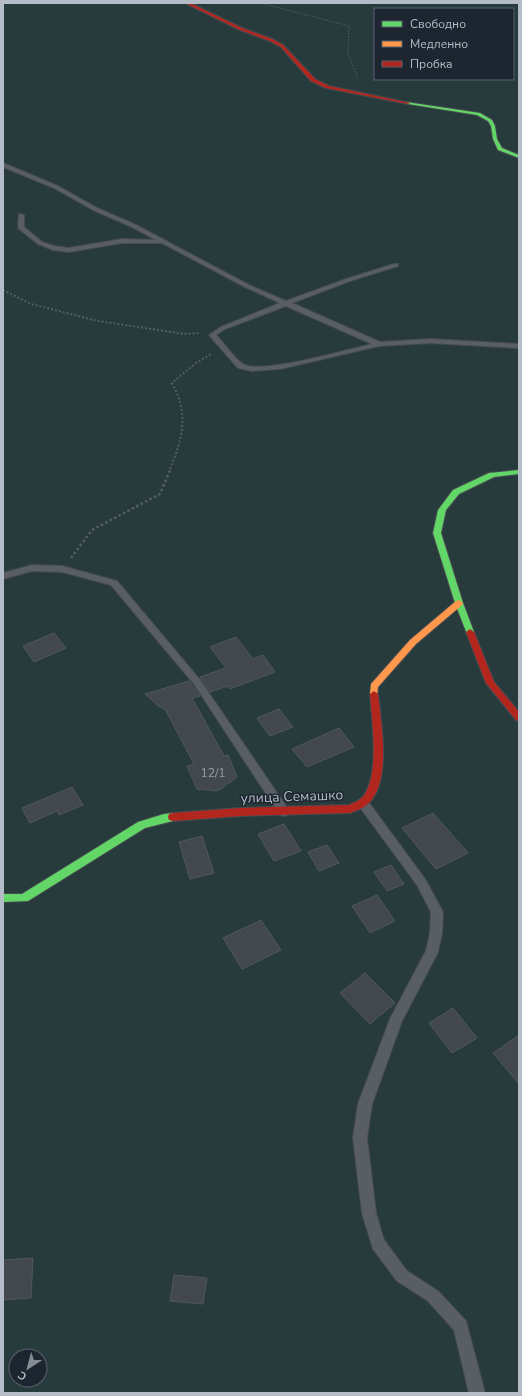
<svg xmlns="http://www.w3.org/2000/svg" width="522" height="1396" font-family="'Nunito Sans',sans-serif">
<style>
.green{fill:#273b3c;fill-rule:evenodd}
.building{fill:#42484e;stroke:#51575d}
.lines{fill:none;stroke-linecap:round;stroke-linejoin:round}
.lane-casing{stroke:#474c51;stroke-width:2}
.fast-casing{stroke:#474c51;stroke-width:2}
.slow-casing{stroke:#474c51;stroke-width:2}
.jam-casing{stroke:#474c51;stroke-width:2}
.path-far2{stroke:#575d61;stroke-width:1;stroke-dasharray:1.5 1.5;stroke-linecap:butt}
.path-far1{stroke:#575d61;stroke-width:2;stroke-dasharray:2 2;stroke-linecap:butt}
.path{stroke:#575d61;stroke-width:2.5;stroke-dasharray:2.5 2.5;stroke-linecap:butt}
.lane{fill:#595e64;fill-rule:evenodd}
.fast{fill:#63d668;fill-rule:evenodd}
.slow{fill:#ff974d;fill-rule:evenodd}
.jam{fill:#b3261e;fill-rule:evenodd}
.labels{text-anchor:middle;stroke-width:3;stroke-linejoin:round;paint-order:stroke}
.number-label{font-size:12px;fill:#979fa9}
.street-label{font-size:14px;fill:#b3bcc7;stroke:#1d2630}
</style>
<rect width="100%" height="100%" fill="#293036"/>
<!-- green -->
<path class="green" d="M3,3h516v1390h-516zM375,9h138v70h-138zM16,1356h24v24h-24z"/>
<!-- building -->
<g class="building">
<path d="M54,633l12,15 -32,14 -11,-16z"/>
<path d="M236,637l17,22 10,-4 12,17 -45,17 -2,-3 -18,6 -10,-15 26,-9 -16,-21z"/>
<path d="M189,681l11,15 -8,2 32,58 4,-1 9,22 -16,12 -5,2 -19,-2 -10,-23 7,-2 -29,-55 -7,-3 -13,-12z"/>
<path d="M279,709l14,18 -23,9 -13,-18z"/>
<path d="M339,728l15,19 -47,20 -15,-18z"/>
<path d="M72,787l11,18 -24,10 -2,-4 -27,12 -8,-15z"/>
<path d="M433,813l35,40 -32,16 -34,-41z"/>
<path d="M284,824l17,27 -27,10 -16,-27z"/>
<path d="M202,836l12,37 -24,6 -11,-37z"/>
<path d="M327,845l12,18 -20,8 -11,-19z"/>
<path d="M391,865l13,19 -17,7 -13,-19z"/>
<path d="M377,895l18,26 -25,12 -18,-27z"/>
<path d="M261,920l20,30 -39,19 -19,-31z"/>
<path d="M365,973l30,30 -25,21 -30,-31z"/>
<path d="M453,1008l24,30 -25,15 -23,-30z"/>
<path d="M519,1035v49l-26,-31z"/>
<path d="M33,1258l-2,40 -28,2v-40z"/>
<path d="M174,1275l33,3 -4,26 -33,-3z"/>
</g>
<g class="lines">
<defs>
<g id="lane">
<path d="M3,163l55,23 39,22 39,17 113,60 37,16 60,-22 48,-15h4v2l-48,15 -58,22 88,39 51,-3 88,5v4l-88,-5 -52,3 -99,23 -28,2 -14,-3 -29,-33 12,-8 59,-24 -35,-16 -83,-44h-40l-53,9 -16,-2 -15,-6 -20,-16 1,-14 5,1v12l18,15 12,4 15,2 53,-9 34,1 -24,-13 -39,-17 -39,-22 -51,-21zM286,306l86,38c-23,5 -111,31 -129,20 -8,-5 -19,-21 -27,-29l9,-6z"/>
<path d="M32,565l30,1 55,15 83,99 88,129 1,3 -1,3 -4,1 -4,-1 -86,-131 -83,-99 -49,-13 -30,-1 -29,8v-6z"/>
<path d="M363,799l4,1 58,79 18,33 -1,21 -4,19 -36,69 -30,83 -5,34 9,75 8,27 23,31 31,20 28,30 19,72h-16l-15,-63 -26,-29 -31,-20 -24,-32 -11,-36 -9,-75 5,-34 32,-85 36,-68 4,-18 1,-21 -14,-27 -58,-79 -1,-3 1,-3z"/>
</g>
<g id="fast">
<path d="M406,102l74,11 12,7 3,6 2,13 5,9 17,7v3l-21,-8 -5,-11 -2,-13 -3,-5 -11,-6 -69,-11z"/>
<path d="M519,470v4l-25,3 -35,17 -13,16 -5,23 22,70 11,29 -1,2h-6l-12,-31 -22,-70 5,-23 15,-20 36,-17z"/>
<path d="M173,813l4,1 1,3 -1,3 -32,8 -117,73 -25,1v-8h19l116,-72 26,-8z"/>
</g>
<path id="slow" d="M459,600l4,3 -1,2 -46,39 -38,43 -1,9h-6l-1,-2 1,-10 39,-44 46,-39z"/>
<g id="jam">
<path d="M185,3h5l52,25 30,11 11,6 32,34 14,7 81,17 -2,1 -82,-16 -15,-7 -30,-34 -11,-6 -30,-11z"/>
<path d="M470,629l4,3 20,50 25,30v9l-3,-1 -30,-37 -20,-51z"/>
<path d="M374,691l4,3c3,28 12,79 -5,104 -5,8 -14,12 -23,15l-110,3 -67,5 -4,-1 -1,-3 1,-3 4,-1 67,-5 109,-3c7,-3 14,-6 17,-13 13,-23 6,-72 4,-98z"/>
</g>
</defs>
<!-- lane casing -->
<use href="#lane" class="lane-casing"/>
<!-- fast casing -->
<use href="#fast" class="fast-casing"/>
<!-- slow casing -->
<use href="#slow" class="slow-casing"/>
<!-- jam casing -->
<use href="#jam" class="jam-casing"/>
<!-- path-far2 -->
<path class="path-far2" d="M260,3l89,23 -1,28 10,25"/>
<!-- path-far1 -->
<g class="path-far1">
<path d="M3,290l28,14 67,17 86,13 16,-1"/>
<path d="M170,469c13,-31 19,-56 2,-86l24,-20 15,-9"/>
</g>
<!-- path -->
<path class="path" d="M71,558l21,-28 68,-36 11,-26"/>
<!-- lane -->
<use href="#lane" class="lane"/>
<!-- fast -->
<use href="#fast" class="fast"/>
<!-- slow -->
<use href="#slow" class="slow"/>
<!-- jam -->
<use href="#jam" class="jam"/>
</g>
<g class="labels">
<!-- number labels -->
<g class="number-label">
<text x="213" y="777">12/1</text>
</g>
<!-- street labels -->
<g class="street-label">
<text transform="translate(292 796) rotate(-2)" y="5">улица Семашко</text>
</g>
</g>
<!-- border -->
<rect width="522" height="1396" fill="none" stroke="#b3bcc7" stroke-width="8"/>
<!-- legend -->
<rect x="374" y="8" width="140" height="72" fill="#1d2630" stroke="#59626c"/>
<rect x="382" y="21" width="20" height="6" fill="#63d668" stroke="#59626c"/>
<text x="410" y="28" font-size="12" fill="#b3bcc7">Свободно</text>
<rect x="382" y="41" width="20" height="6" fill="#ff974d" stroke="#59626c"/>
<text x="410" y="48" font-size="12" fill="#b3bcc7">Медленно</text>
<rect x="382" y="61" width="20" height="6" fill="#b3261e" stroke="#59626c"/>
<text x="410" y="68" font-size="12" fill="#b3bcc7">Пробка</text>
<!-- north arrow -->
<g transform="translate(28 1368) rotate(216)"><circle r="19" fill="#1d2630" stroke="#59626c"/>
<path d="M0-3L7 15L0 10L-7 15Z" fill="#838b94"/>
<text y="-6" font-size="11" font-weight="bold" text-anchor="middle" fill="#b3bcc7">С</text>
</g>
</svg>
